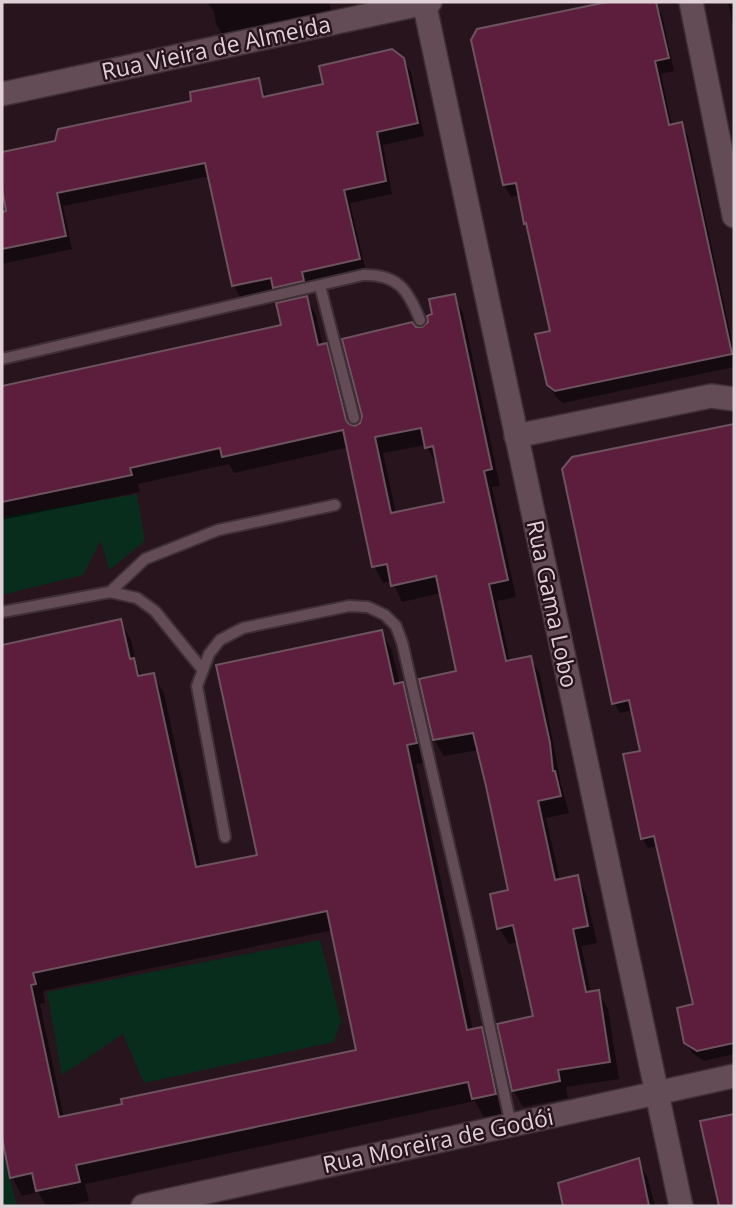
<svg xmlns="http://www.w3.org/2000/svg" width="736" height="1208" font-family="'Open Sans',sans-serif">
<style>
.green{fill:#092d1d}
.shadow{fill:#0007;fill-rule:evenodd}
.building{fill:#5d1e3e;stroke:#6c535e;stroke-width:2;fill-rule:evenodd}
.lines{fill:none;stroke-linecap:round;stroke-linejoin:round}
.lane-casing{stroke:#3e3035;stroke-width:14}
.street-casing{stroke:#3e3035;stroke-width:26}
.lane{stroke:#644c56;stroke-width:10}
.street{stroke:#644c56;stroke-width:23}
.labels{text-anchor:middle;stroke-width:5;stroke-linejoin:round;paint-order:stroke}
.street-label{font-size:23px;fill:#dfd1d6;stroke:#28141d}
</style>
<rect width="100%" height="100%" fill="#28141d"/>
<!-- green -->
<g class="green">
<path d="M137,494l8,47 -36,29 -8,-30 -18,35 -81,20v-78z"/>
<path d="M320,940l21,81 -7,21 -190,41 -21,-49 -61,41 -15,-83z"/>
<path d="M2,1148l15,58h-15z"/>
</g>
<!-- shadow -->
<g class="shadow">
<path d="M207,2h122l3,13 -107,23 -9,-14 -2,-13z"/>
<path d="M615,2h39l8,13 12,56 -13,3 11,52 9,-2 7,12 46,215v16l-171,36 -7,-6 -8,-13 4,-52 -31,-137 -10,2 -7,-12 -25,-154z"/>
<path d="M728,2h6v31z"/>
<path d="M403,59l8,13 13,64 -41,9 9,49 -42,9 16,69 -58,13 2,9 -5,1 11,20 7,31 3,-1 9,17 17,65 4,1 5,-4 54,-96 8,1 31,-33 9,17 37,173 -8,1 24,110 -19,4 13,61 20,-4 10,16 21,110 8,29 -23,5 14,63 17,-4 9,17 11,49 -16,3 10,47 7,-1 10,17 11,70 -53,8 2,11 -45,9 -10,-17 22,-72 -16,-76 -10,2 -10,-16 11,-37 -31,-141 -35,6 -10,-16 -13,-60 37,-7 -17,-80 -39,9 -10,-21 -9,2 -9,-17 -25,-119 -115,26 -5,-9 -91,20 2,8 -138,28v-132l281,-62 1,-23 -7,-12 -36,8 -7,-13 -24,-110 -147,30 9,43 -70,15v-110l55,-11 136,-41 65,-22 9,18 58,-13zM426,445l10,19 3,-1 8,40 -51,11 -13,-61z"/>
<path d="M734,426v628l-30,7 -12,-8 -6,-10 9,-37 -37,-160 -10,2 -6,-10 1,-86 -10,-42 -13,3 -6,-10 -41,-244z"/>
<path d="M120,621l11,19 6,27 6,10 10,-2 11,18 37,175 58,-11 123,-225 10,19 8,34 2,-1 11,19 14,59 -11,2 57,267 8,-2 11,19 14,65 -22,4 -9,-16 -390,83 4,17 -26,5h-17l-8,-14 -16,4 -10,-19 -10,-47v-483zM333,930l25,121 -294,67 -24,-114 5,-1 -2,-12z"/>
<path d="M734,1115v91h-14l-18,-84z"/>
<path d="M638,1160l10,19 7,27h-90l-5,-22z"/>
</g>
<!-- building -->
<g class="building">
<path d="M607,2h49l13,56 -14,3 14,64 13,-3 50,232 -177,37 -8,-6 -12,-51 15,-3 -24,-108 -2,1 -8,-41 -13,2 -32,-145 6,-11z"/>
<path d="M392,49l12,9 14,65 -41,9 9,49 -42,9 16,69 -58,13 2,9 -31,7 -2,-10 -39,8 -27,-123 -148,30 9,43 -64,13v-37l4,-1 -4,-22v-37l53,-11 3,-12 133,-28 -1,-9 69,-14 4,19 60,-13 -4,-18z"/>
<path d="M455,294l37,175 -8,2 24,109 -19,4 17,77 25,-5 19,87 3,28h2l6,25 -23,5 17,79 23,-5 10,51 -15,3 13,63 13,-2 11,72 -52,8 2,11 -48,10 -15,-67 36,-8 -20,-91 -16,4 -7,-35 18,-4 -22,-104 -13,-53 -40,7 -14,-61 37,-8 -20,-95 -45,10 -4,-22 -15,3 -29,-137 -121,27 -2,-9 -90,20 2,7 -130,27v-116l279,-61 -5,-22 31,-7 11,49 9,-2 19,77 3,4 6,2 5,-3 2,-7 -20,-77 70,-17 4,5h6l6,-5 -1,-6 5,-2 -3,-15zM421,428l4,20 8,-2 11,56 -53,11 -16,-76z"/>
<path d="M734,424v619l-37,8 -13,-8 -7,-35 16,-4 -39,-168 -13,3 -18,-85 17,-3 -11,-51 -17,4 -50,-235 10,-12z"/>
<path d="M121,619l9,40 4,-1 4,18 16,-3 42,194 61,-12 -41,-190 166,-35 12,54 9,-2 14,61 -10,2 60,285 15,-3 14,67 -24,5 -4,-17 -392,83 4,17 -44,9 -4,-18 -22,5 -8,-40v-493zM327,911l29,139 -235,49 1,5 -63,13 -28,-132 5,-1 -3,-11z"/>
<path d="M734,1114v92h-15l-19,-85z"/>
<path d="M639,1158l10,48h-86l-5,-23z"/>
</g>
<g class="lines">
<defs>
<g id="lane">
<path d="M320,286l34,132"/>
<path d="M2,359l361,-84c35,-1 45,15 57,45"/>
<path d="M110,592l35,-33 73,-29 117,-25"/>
<path d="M2,612l108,-20 27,6 18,13 47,58"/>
<path d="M225,837l-28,-151 12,-32 11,-14 23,-12 106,-22 19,1 17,8 11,11 6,16 68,294 41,189"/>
</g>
<g id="street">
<path d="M424,2l257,1204"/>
<path d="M691,2l43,214"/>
<path d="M2,94l428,-92"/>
<path d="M516,436l195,-40 23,3"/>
<path d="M143,1206l591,-130"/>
</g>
</defs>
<!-- lane casing -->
<use href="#lane" class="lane-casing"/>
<!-- street casing -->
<use href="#street" class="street-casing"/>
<!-- lane -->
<use href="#lane" class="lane"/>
<!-- street -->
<use href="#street" class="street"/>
</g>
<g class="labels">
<!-- street labels -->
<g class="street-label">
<text transform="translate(216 48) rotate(-12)" y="8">Rua Vieira de Almeida</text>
<text transform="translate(552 604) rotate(78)" y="8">Rua Gama Lobo</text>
<text transform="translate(438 1141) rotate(-12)" y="8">Rua Moreira de Godói</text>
</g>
</g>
<!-- border -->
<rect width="736" height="1208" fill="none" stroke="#dfd1d6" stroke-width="7"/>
</svg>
